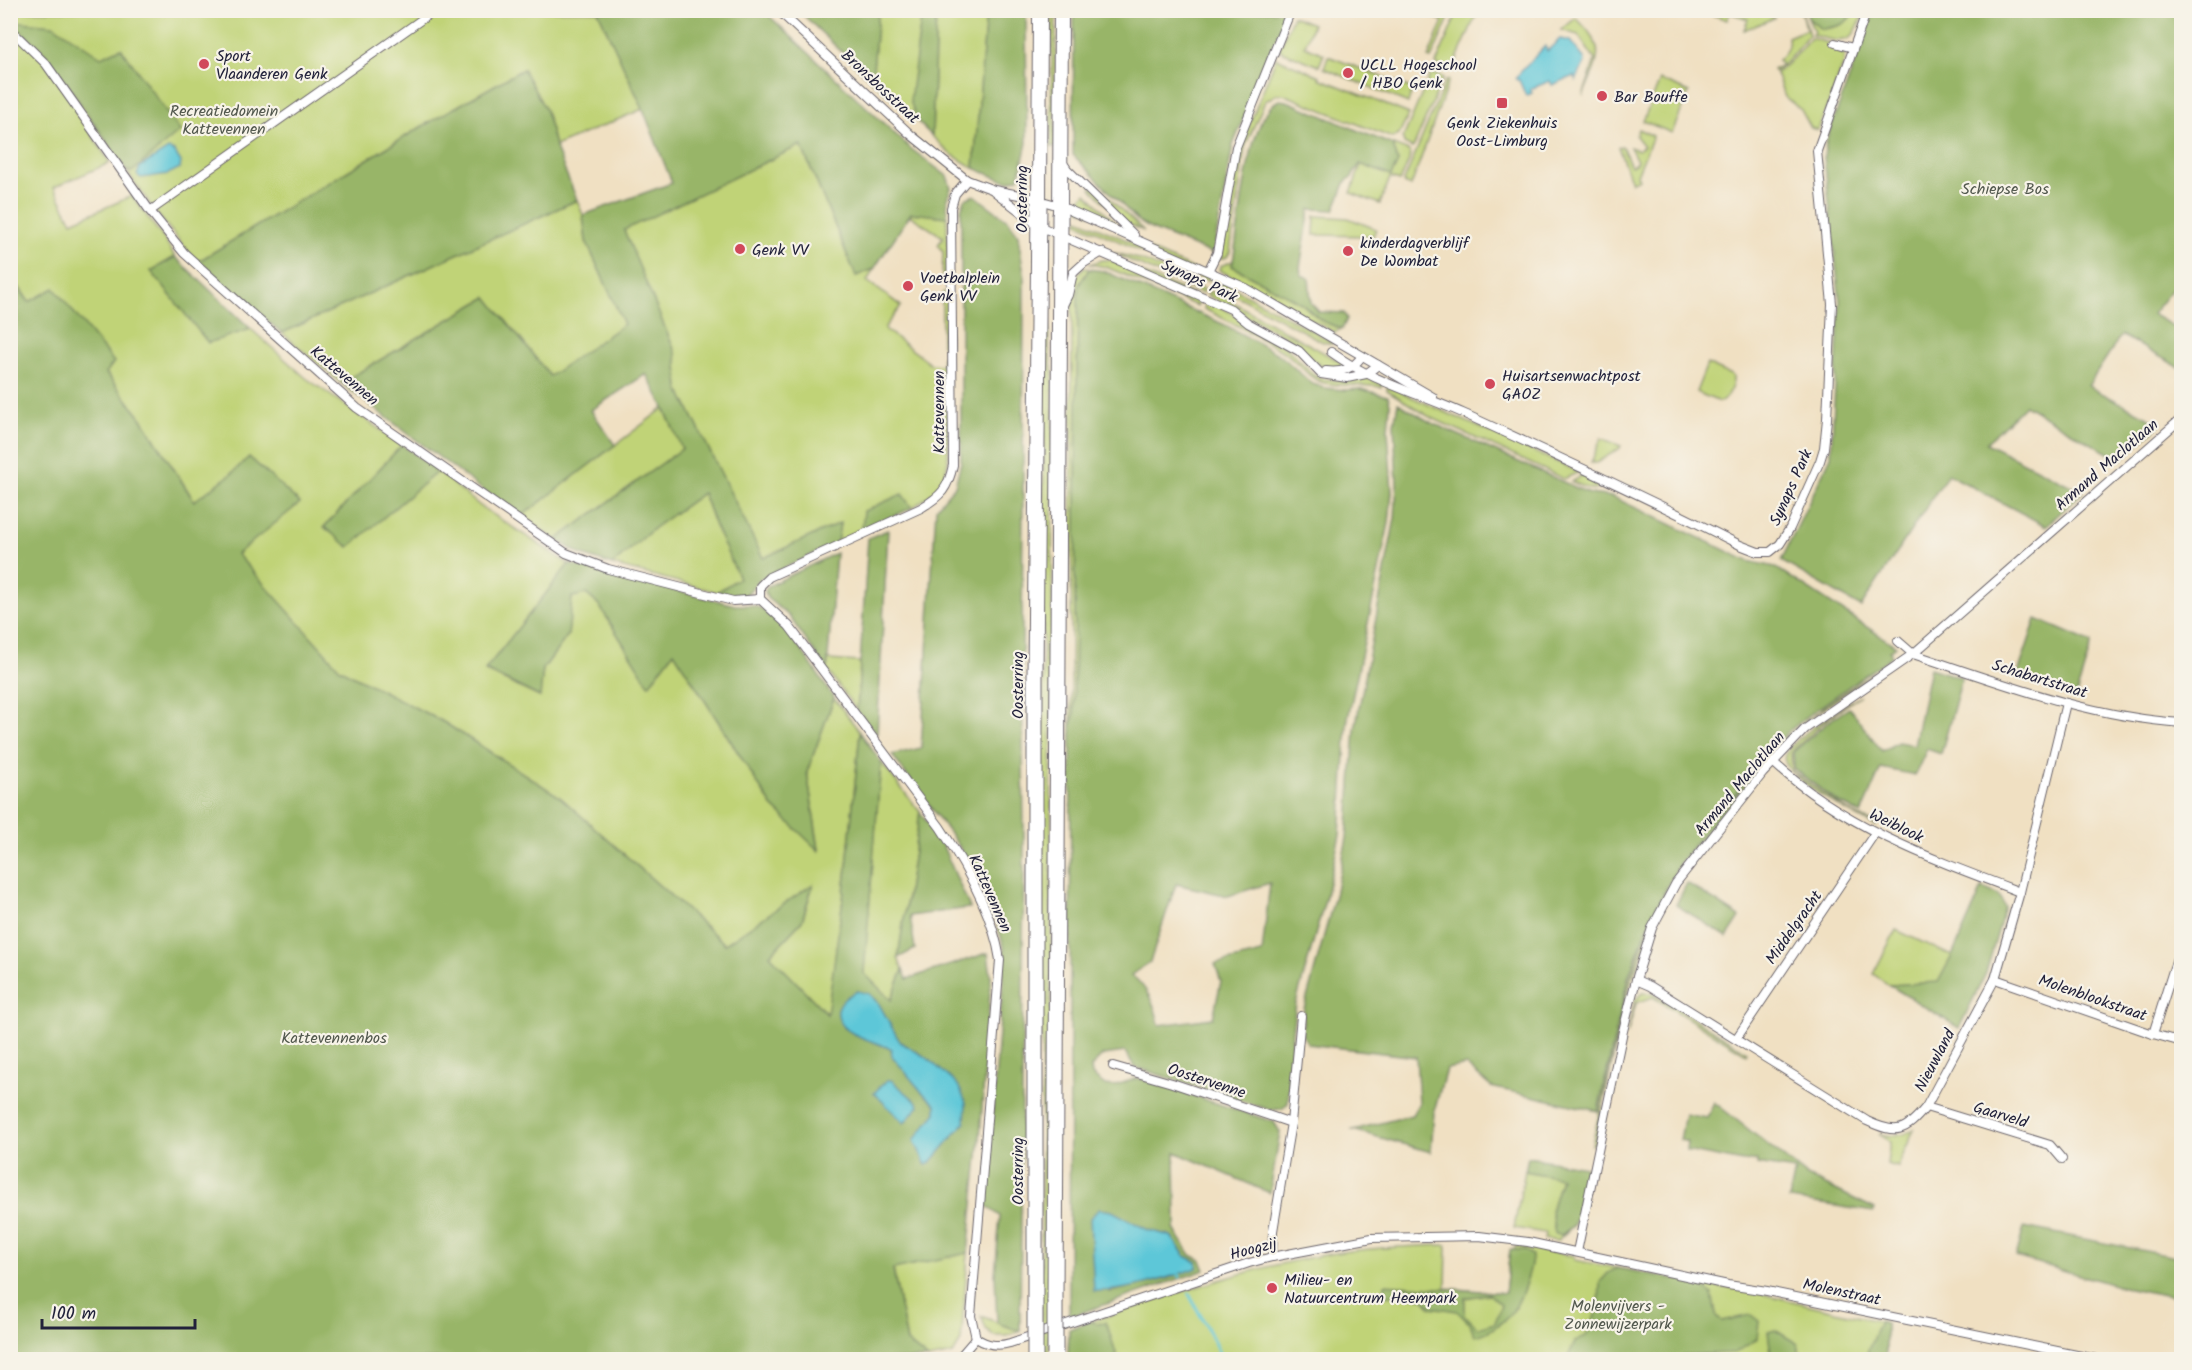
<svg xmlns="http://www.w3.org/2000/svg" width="2192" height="1370" font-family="Kalam,sans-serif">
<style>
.green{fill:#c0d377;stroke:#717a59;stroke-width:1.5}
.forest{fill:#98b568;stroke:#5d6c52;stroke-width:1.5;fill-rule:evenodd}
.water{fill:#5dc7d8;stroke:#40748a;stroke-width:1.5}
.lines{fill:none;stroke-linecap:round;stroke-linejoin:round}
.stream{stroke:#5dc7d8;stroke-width:3}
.street-casing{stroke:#6a646a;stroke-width:10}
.primary-casing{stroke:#6a646a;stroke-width:16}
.highway-casing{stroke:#6a646a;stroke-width:17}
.street{stroke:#fff;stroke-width:8}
.primary{stroke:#fff;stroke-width:14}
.highway{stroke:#fff;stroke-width:15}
.highway-bridge-casing{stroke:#6a646a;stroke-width:17;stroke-linecap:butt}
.highway-bridge{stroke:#fff;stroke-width:15}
.poi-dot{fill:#d1495b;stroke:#f7f3e8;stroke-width:2}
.labels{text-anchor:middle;stroke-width:4.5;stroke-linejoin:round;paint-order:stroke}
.poi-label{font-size:16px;fill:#22223b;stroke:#f7f3e8;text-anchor:start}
.street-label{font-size:16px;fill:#22223b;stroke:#f7f3e8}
.park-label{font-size:16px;fill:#51574d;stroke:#f7f3e8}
</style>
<rect width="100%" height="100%" fill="#f7f3e8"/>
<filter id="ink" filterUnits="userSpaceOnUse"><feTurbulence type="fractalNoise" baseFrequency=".0167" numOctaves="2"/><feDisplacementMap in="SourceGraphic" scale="12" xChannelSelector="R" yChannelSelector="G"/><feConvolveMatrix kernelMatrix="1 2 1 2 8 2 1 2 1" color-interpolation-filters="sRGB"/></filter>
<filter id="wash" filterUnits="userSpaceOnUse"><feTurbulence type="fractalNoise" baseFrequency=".008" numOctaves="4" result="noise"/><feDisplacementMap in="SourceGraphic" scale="24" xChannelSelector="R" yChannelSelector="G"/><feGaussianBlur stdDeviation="1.35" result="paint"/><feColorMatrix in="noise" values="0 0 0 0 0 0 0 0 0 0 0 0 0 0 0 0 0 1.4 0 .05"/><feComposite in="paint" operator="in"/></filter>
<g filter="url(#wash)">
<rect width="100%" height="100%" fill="#f0e0c2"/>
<!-- green -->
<g class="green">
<path d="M1056,10l-1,137h-4l1,-136z"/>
<path d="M10,11h588l45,98 -88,37 -9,-35 -23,-42 -102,58 -224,135 -40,-48 -65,-92 -7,2 25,39 -56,24 18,35 60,-26 32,43 11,18 -24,14 57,71 43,-13 55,49 96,67 -78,82 25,19 89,-75 42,35 89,58 -84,107 54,26 4,-28 25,-34 4,-38 14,-3 13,11 50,79 25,-32 98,154 47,43 -12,-77 27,-74 26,34 -14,145 -18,138 -30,-23 -28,-37 32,-34 11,-36 -88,59 -165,-147 -115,-74 -105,-54 -104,-115 63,-51 -50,-46 -19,18 -35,27 -53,-83 -36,-46 -52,-84 -25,13 -18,-27z"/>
<path d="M878,11h44l-11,90 7,21 -46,-41z"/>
<path d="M936,11h50l-12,157 -25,-15 -17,-17z"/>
<path d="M1417,11h35l-21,48 -3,-1 15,-37z"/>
<path d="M1458,11h20l-25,57 -7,2 -10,-6z"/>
<path d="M1702,11h69l3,7 -30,12 4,-11 -18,-6 -3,7z"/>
<path d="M1800,11h2l7,24 -21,25 -13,12 -2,-2 8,-5 -3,-5c7,-7 12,-12 10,-23l19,-8z"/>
<path d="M1856,11h8c-12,35 -18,33 -52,24l2,-3 -6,-14 13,11c17,-2 24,-4 35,-18z"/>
<path d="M1293,16l20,8 -8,22 19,8 -5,12 -40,-16z"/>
<path d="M1576,18c33,31 22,41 7,78l12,-36 -17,-25 -17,-5z"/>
<path d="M1811,38l24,7 9,9v9l-26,67 -7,-2 -10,-18 -16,-13 -9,-23 15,-14z"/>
<path d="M1328,56l85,33 -5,14 -84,-35z"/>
<path d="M1276,58l44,18 -1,2 90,36 -10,21 -7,3 -109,-44h-6l-12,7 -20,46 -15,105 -3,5 -7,2 19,-109z"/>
<path d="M1431,73l12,5 -29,68 -2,2 -8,-4 -1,-6z"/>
<path d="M1446,80h3l-38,106 -8,-3z"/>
<path d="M1660,80l29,12 -17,41 -29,-12z"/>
<path d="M1638,129l15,7 -16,39 2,4 -7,3 -14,-35 4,-1 9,20 4,-2 2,-3 -7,-14 8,3 6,-4 -8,-10z"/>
<path d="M801,145l55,131 18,-7 -7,12 34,25 -16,21 1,3 45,34 11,1v-8l6,4v100l-6,25 -30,22 -47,3 -3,19 -25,13 3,-20 -77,36 -84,-170 -3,-35 -53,-124z"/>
<path d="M1393,145l16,6 2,5 -11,25 -10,-3 -10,26 -29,-11 10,-29 30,12 7,-14z"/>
<path d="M1095,185l49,46 -20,-9 -33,-34z"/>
<path d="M1086,193l32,32 -39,-16v-8z"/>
<path d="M577,200l6,15 3,26 38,83 -74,53 -63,-80 -146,86 -59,-50z"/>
<path d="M910,212l37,5 1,62 -2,3 -4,-3 1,-27 -5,-7 5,-8 -34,-22z"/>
<path d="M1315,216l33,2 28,11 -3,7 -59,-1z"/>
<path d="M1078,219l132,57 -2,5 -130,-58z"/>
<path d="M1114,253c31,5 62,23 90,36l-1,5z"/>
<path d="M1102,260h9l90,38 -4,8 -91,-39 -16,-3z"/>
<path d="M1233,261l-1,5 69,37 21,18 20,8 -8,3 -115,-62 1,-4z"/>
<path d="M1084,267l5,2 -11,18 -4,428 -3,11 1,-437 4,-11z"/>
<path d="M1215,278l118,64 -1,2 -9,-2 -110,-59z"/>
<path d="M1209,291l18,8 119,66c-24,14 -40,-14 -56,-26l-83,-44z"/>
<path d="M944,292h3l2,3v51l-4,1 -3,-2v-51z"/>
<path d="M1048,300l1,51 4,24 -4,984 -8,1 3,-1059z"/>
<path d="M1206,300l22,11 60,38 24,24 11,6 24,2 19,-3 16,6 -1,3c-20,-4 -41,1 -60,-5 -16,-6 -22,-21 -36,-29 -25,-16 -54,-31 -81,-44z"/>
<path d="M1707,364l26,12c1,8 -4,21 -10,25l-4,1 -23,-10z"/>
<path d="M1387,386l192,86 -15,7 -136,-63 -41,-26z"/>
<path d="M664,408l18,41 -126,91 -34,-24z"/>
<path d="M1601,438l20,8 -2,3 -23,14h-5z"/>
<path d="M1583,474l18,7 -4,8h-8l-17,-7z"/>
<path d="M703,493l12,33 25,52 -23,14 -105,-27 42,-37z"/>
<path d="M1900,655l-85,60 -31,27 -98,120 -20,32 -34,85 -11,40 -26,126h-3l37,-164 27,-71 29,-50 76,-96 27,-28 42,-34z"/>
<path d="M828,660l32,2 -3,49 -30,-41z"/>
<path d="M1860,695l-36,27 -33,30 1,19 56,40 29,14 -1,1c-16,-7 -99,-51 -91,-71 7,-16 59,-49 75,-60z"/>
<path d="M881,762l39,50 -22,146 5,12 -12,31 -28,-28z"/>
<path d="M1896,930l56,26 -14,27 -49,2 -16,-11z"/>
<path d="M1642,993h11l94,59 -1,2 -93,-57 -17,6 -9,32 8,-35z"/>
<path d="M1914,1129l-16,38 -11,-3 3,-22 -11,-8c13,3 23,3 35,-5z"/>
<path d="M1525,1171l36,7 -10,33 10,24 13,-10 -17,16 -13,-2 1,-6 -31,-5z"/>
<path d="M1447,1245l-1,43 59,5 5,-43 3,1 3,-5 58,10v4l149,28h14l149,35v37h-818l1,-31c89,-30 181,-63 273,-77 35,-5 69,-6 105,-7z"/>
<path d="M968,1253l-7,88 -8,13 -25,5 -21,-17 -14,-73z"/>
<path d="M981,1316l39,15 -13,5h-13l-8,-7z"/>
</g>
<!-- forest -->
<g class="forest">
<path d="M598,11h166l146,137 37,28 4,12 -4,11v18l-36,-4 -37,56 -18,7 -55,-131 -177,85 52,124 3,35 84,169 77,-35 -3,20 -77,36 -15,17 -11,1 -17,-5 22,-14 -24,-52 -12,-33 -49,35 -42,37 -32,-11 -24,-14 126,-91 -20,-46 -16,-29 -55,36 24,35 -93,71 -38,-25 -143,-108 146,-86 63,79 74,-52 -38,-83 -3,-26 89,-32 -29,-74z"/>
<path d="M799,11h79l-6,70z"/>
<path d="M922,11h14l-4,125 -14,-14 -8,-21z"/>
<path d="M986,11h40l1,132 -8,35 -10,3 -9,-2 -26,-11z"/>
<path d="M1074,11h213l-54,134 -20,109 -64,-26 -11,-7 -65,-66z"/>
<path d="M1806,11v-1l50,1c-10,14 -18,16 -35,18l-13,-11z"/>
<path d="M1874,11h307v267l-29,36 29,17 1,38 -61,-34 -33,51 73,38 -41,36 -95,-55 -39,38 97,49 -37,34 -98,-52 -87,133 -80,-46 50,-105 9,-154 -16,-146 3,-18z"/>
<path d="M11,21l42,4 48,32 20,-9 59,83 -48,41 -5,-1 -77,-112z"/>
<path d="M523,69l23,42 9,35 22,54 -295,133 -85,-71 224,-135z"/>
<path d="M1279,100l8,1 106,44 5,17 -7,14 -31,-12 -8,13 -6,4 -12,29 -24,-1 -10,58 1,8 8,3 2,25 8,9 25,1 3,6 -5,10 -20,-8 -21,-18 -69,-37c8,-36 13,-148 47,-166z"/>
<path d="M974,195l35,26 9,14 6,39 -2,397 2,167 -4,493 -23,-8 -2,-48 5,-59 -15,-11 18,-221 1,-37 -10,-33 -35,-68 -67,-91 29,-7 15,-240 19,-22 6,-24v-252l4,-11z"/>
<path d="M175,257l76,72 -43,14 -57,-72z"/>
<path d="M1089,269l15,2 121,54 55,30 31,28 13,5 21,2 16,-1 27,7 2,8 -2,26 4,62 -3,31 -42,200 -7,112 -15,65 -29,103 -4,29 -4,71 -6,6 -12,1 -135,-43 -10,-15 -22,3 -12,12 1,8 13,10 8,1 25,-8 136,44 6,10 -10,61 -95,-41 1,73 -2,4 17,26 10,5 4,10 -136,47 2,-591 3,-11 4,-429zM1270,883l-8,70 -47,11 6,17 -8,37 -54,7c-3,-18 -12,-39 -28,-50l19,-13 26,-78 52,12zM1134,1224l14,6 23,6 14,20 12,6 -28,16 -59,14z"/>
<path d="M10,275l19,27 25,-14 60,74 -8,11 36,46 52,82 36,-26 19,-18 51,46 -63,51 103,115 105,54 115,74 165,147 88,-60 -11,37 -32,34 57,59 19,-137 14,-145 21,30 -17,211 27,27 12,-30 4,9 81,-26 3,23 -11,162 -12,115 -75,16 14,73 21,17h-917zM843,1027l49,2 8,13 26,15 39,65 -33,39 -7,3 11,-51v-8l-15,-14 -30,-42 -24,-11h-5z"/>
<path d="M1398,403l32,19 160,72 23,3 135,64 27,6 121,79 -6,5 2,5 -79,56 -24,19 -13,13 -95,117 -26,48 -27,69 -30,133 -107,-24 -25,-22 -20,4 -12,43 -3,40 -78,-22 59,-15 7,-12 -3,-46 -108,-13 -6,-10 2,-25 31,-114 12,-57 8,-109 40,-211 2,-34 -3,-60z"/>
<path d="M402,445l36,26 -89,76 -25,-20z"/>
<path d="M902,494l10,14 -50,22 2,-19z"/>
<path d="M888,530l-11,204 -20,-23 11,-173z"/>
<path d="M836,553l-9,117 -38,-54 -22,-18 -2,-7 3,-5z"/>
<path d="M569,564l166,41c9,0 20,-1 28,5 28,18 51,60 71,88l-27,74 12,79 -47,-45 -98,-154 -25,33 -50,-80 -13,-11 -14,3 -4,38 -25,34 -3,28 -55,-27z"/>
<path d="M2036,619l56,24 -16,52 -59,-19z"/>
<path d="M1930,668l32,10 -21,76 -14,-5 -12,26 -34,-7 -20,46 -23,-12 -44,-33 -1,-17 35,-30 21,-14 33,43 16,-9 16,3z"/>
<path d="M920,812l22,32 28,64 -60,8 5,33 -17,9z"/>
<path d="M1687,883l53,34 -13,20 -51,-32z"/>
<path d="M1982,888l17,7 6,12 -19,66 -27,55 -70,-43 49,-3 14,-26z"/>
<path d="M1714,1102l93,74 68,33 -1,3 -85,-13 6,-29 -38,-6v-4l-14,2 -57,-11 1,-9 -7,-2 5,-26 22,4z"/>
<path d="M1528,1157l58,10 -12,58 -13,10 -6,-1 -4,-23 10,-33 -36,-7z"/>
<path d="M2024,1227l157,31v40l-63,-12 -102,-29z"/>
<path d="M1510,1250h14l8,5c0,15 -13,52 -24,62 -9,8 -21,17 -33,19l-5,-12 -13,-13 -26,-4 -8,-9 -12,-2 -29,-1 3,-11 120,9zM1489,1294l12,11 -6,18 -17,5 -13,-13v-17z"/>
<path d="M1617,1268l81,15 14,11 5,24 5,3 29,-6 8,6 -2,18 -22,14 -52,2 -6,5 -110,-1 8,-18 11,-5 13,-30 1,-24 8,-9z"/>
<path d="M1091,1321l4,2 11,-1 12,37h-50l1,-30z"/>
<path d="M1880,1321l6,2v36h-19v-6z"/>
<path d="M1775,1330l23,14 3,15h-32l2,-5 -3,-22z"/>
</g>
<!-- water -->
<g class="water">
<path d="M1560,39l10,2 14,17 1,4 -9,19 -2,-5 -22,9 -2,-4 -20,8 2,4 -6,3 -7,-16h-2l-2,-2 30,-32 2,5z"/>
<path d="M168,149l6,2 7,11 -1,6 -12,6 -27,4 -4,-3 3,-8z"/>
<path d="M858,991l11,3 10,10 21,38 26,15 32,28 8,18 -1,19 -33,39 -6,4 -12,-25 22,-27v-8l-15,-14 -29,-35 -1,-7c-17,-9 -56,-14 -53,-39 2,-10 11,-15 20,-19z"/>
<path d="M887,1080h4l27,23 1,3 -15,17 -30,-30z"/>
<path d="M1099,1209l13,2 36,19 23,6 14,20 12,6v6c-29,10 -71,24 -103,23l-4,-73z"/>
</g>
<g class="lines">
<!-- stream -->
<g class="stream">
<path d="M1178,1273l2,4"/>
<path d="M1189,1294l22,41 11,25"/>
</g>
</g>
</g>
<g filter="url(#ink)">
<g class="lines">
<defs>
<g id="street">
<path d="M778,10l132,124 57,46 27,10 30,6 36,10 186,82 187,109"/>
<path d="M10,29l36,35 104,147 34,42 173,155 209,145 42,16 125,32 27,-2 29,27 151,201c26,39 53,86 60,133l-29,356 5,22"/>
<path d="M1835,43l18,5"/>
<path d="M1061,160l6,9 67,66"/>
<path d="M994,191l45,35 192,83 17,14 51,28 22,23 26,4 19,-4 12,-9"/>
<path d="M150,211l285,-201"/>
<path d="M1208,271l9,-18 19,-106 55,-137"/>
<path d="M1062,307l6,-12 5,-22 11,-10 18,-11"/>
<path d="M1331,352c41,30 90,42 136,63 92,42 183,84 273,130l18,7h12l10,-8 10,-16 30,-67 4,-13 3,-29 5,-115 -15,-153 50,-141"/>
<path d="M1326,371c16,2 27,-2 36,-15"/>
<path d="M760,599v-13l9,-9 152,-69c20,-12 27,-19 32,-43l-2,-257 4,-14 12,-14"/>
<path d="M1898,641l15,13c88,29 176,63 269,69"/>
<path d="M1773,762c70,65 159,97 247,130"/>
<path d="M1995,979l158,55 29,8"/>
<path d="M1636,980l14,6 217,135c30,14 38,11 59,-14l69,-128 25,-87 46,-189"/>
<path d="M2153,1034l29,-92"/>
<path d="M1736,1039l139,-206"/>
<path d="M1113,1066l59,17 119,40"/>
<path d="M1926,1107l124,38 12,14"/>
<path d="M1577,1252l46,-221 13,-51 16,-52 24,-45 87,-110 42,-44 108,-75 269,-236"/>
<path d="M1272,1257l1,-26 18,-108 10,-107"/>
<path d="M976,1338c11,7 21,9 34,5l239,-80 23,-6 100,-19 107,-2 49,6 200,43 39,6 334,69"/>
<path d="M957,1360l19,-22"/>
</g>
<g id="primary">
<path d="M1039,201l1,-191"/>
<path d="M1060,215l1,-205"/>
</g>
<g id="highway">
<path d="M1055,1301l5,-1086"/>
<path d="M1035,1309v-632l4,-476"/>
</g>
</defs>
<!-- street casing -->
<use href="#street" class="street-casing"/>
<!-- primary casing -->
<use href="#primary" class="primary-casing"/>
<!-- highway casing -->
<use href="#highway" class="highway-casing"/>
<!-- street -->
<use href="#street" class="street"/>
<!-- primary -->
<use href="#primary" class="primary"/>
<!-- highway -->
<use href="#highway" class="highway"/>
<defs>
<g id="highway-bridge">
<path d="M1035,1309v51"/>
<path d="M1055,1354v-53"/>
</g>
</defs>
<!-- highway-bridge casing -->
<use href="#highway-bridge" class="highway-bridge-casing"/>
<!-- highway-bridge -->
<use href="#highway-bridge" class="highway-bridge"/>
</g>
</g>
<!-- markers -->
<g class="poi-dot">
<circle cx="204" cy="64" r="6"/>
<circle cx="1348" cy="73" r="6"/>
<circle cx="1602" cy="96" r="6"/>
<rect x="1496" y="97" width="12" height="12" rx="3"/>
<circle cx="740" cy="249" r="6"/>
<circle cx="1348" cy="251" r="6"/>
<circle cx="908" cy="286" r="6"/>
<circle cx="1490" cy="384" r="6"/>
<circle cx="1272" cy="1288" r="6"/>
</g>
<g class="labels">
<!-- poi labels -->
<g class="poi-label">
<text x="216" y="61">Sport<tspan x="216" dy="18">Vlaanderen Genk</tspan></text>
<text x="1360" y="70">UCLL Hogeschool<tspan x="1360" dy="18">/ HBO Genk</tspan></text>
<text x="1614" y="102">Bar Bouffe</text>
<text x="1502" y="128" text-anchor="middle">Genk Ziekenhuis<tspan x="1502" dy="18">Oost-Limburg</tspan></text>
<text x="1360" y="248">kinderdagverblijf<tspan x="1360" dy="18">De Wombat</tspan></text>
<text x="752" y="255">Genk VV</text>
<text x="920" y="283">Voetbalplein<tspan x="920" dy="18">Genk VV</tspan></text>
<text x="1502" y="381">Huisartsenwachtpost<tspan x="1502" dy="18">GAOZ</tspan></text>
<text x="1284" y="1285">Milieu- en<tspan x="1284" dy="18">Natuurcentrum Heempark</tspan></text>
</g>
<!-- street labels -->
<g class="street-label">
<text transform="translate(881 86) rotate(43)" y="6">Bronsbosstraat</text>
<text transform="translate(1021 199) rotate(-90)" y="6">Oosterring</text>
<text transform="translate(1200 280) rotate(25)" y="6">Synaps Park</text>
<text transform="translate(345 375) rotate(40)" y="6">Kattevennen</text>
<text transform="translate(938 412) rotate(-90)" y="6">Kattevennen</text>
<text transform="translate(2106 464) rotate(-41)" y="6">Armand Maclotlaan</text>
<text transform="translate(1790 487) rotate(-66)" y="6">Synaps Park</text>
<text transform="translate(2040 678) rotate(17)" y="6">Schabartstraat</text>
<text transform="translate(1017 685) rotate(-90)" y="6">Oosterring</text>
<text transform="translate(1739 783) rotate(-50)" y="6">Armand Maclotlaan</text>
<text transform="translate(1897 825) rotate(26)" y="6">Weiblook</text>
<text transform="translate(991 893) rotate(66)" y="6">Kattevennen</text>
<text transform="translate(1793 927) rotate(-55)" y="6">Middelgracht</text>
<text transform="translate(2093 997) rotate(19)" y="6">Molenblookstraat</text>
<text transform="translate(1934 1060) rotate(-62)" y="6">Nieuwland</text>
<text transform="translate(1207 1080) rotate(18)" y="6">Oostervenne</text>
<text transform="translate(2001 1114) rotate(17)" y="6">Gaarveld</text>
<text transform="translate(1017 1171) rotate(-90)" y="6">Oosterring</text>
<text transform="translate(1253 1248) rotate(-15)" y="6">Hoogzij</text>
<text transform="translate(1842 1291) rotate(12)" y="6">Molenstraat</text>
</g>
<!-- park labels -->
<g class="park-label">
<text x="224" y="116">Recreatiedomein<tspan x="224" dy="18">Kattevennen</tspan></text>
<text x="2005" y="194">Schiepse Bos</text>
<text x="334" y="1043">Kattevennenbos</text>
<text x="1618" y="1311">Molenvijvers -<tspan x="1618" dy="18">Zonnewijzerpark</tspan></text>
</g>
</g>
<!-- margin -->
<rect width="2192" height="1370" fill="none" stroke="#f7f3e8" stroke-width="36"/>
<!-- scale -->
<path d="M42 1319v9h153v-9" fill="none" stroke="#22223b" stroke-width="3"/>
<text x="51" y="1319" font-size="18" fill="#22223b" stroke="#f7f3e8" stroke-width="4.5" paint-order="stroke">100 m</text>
</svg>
